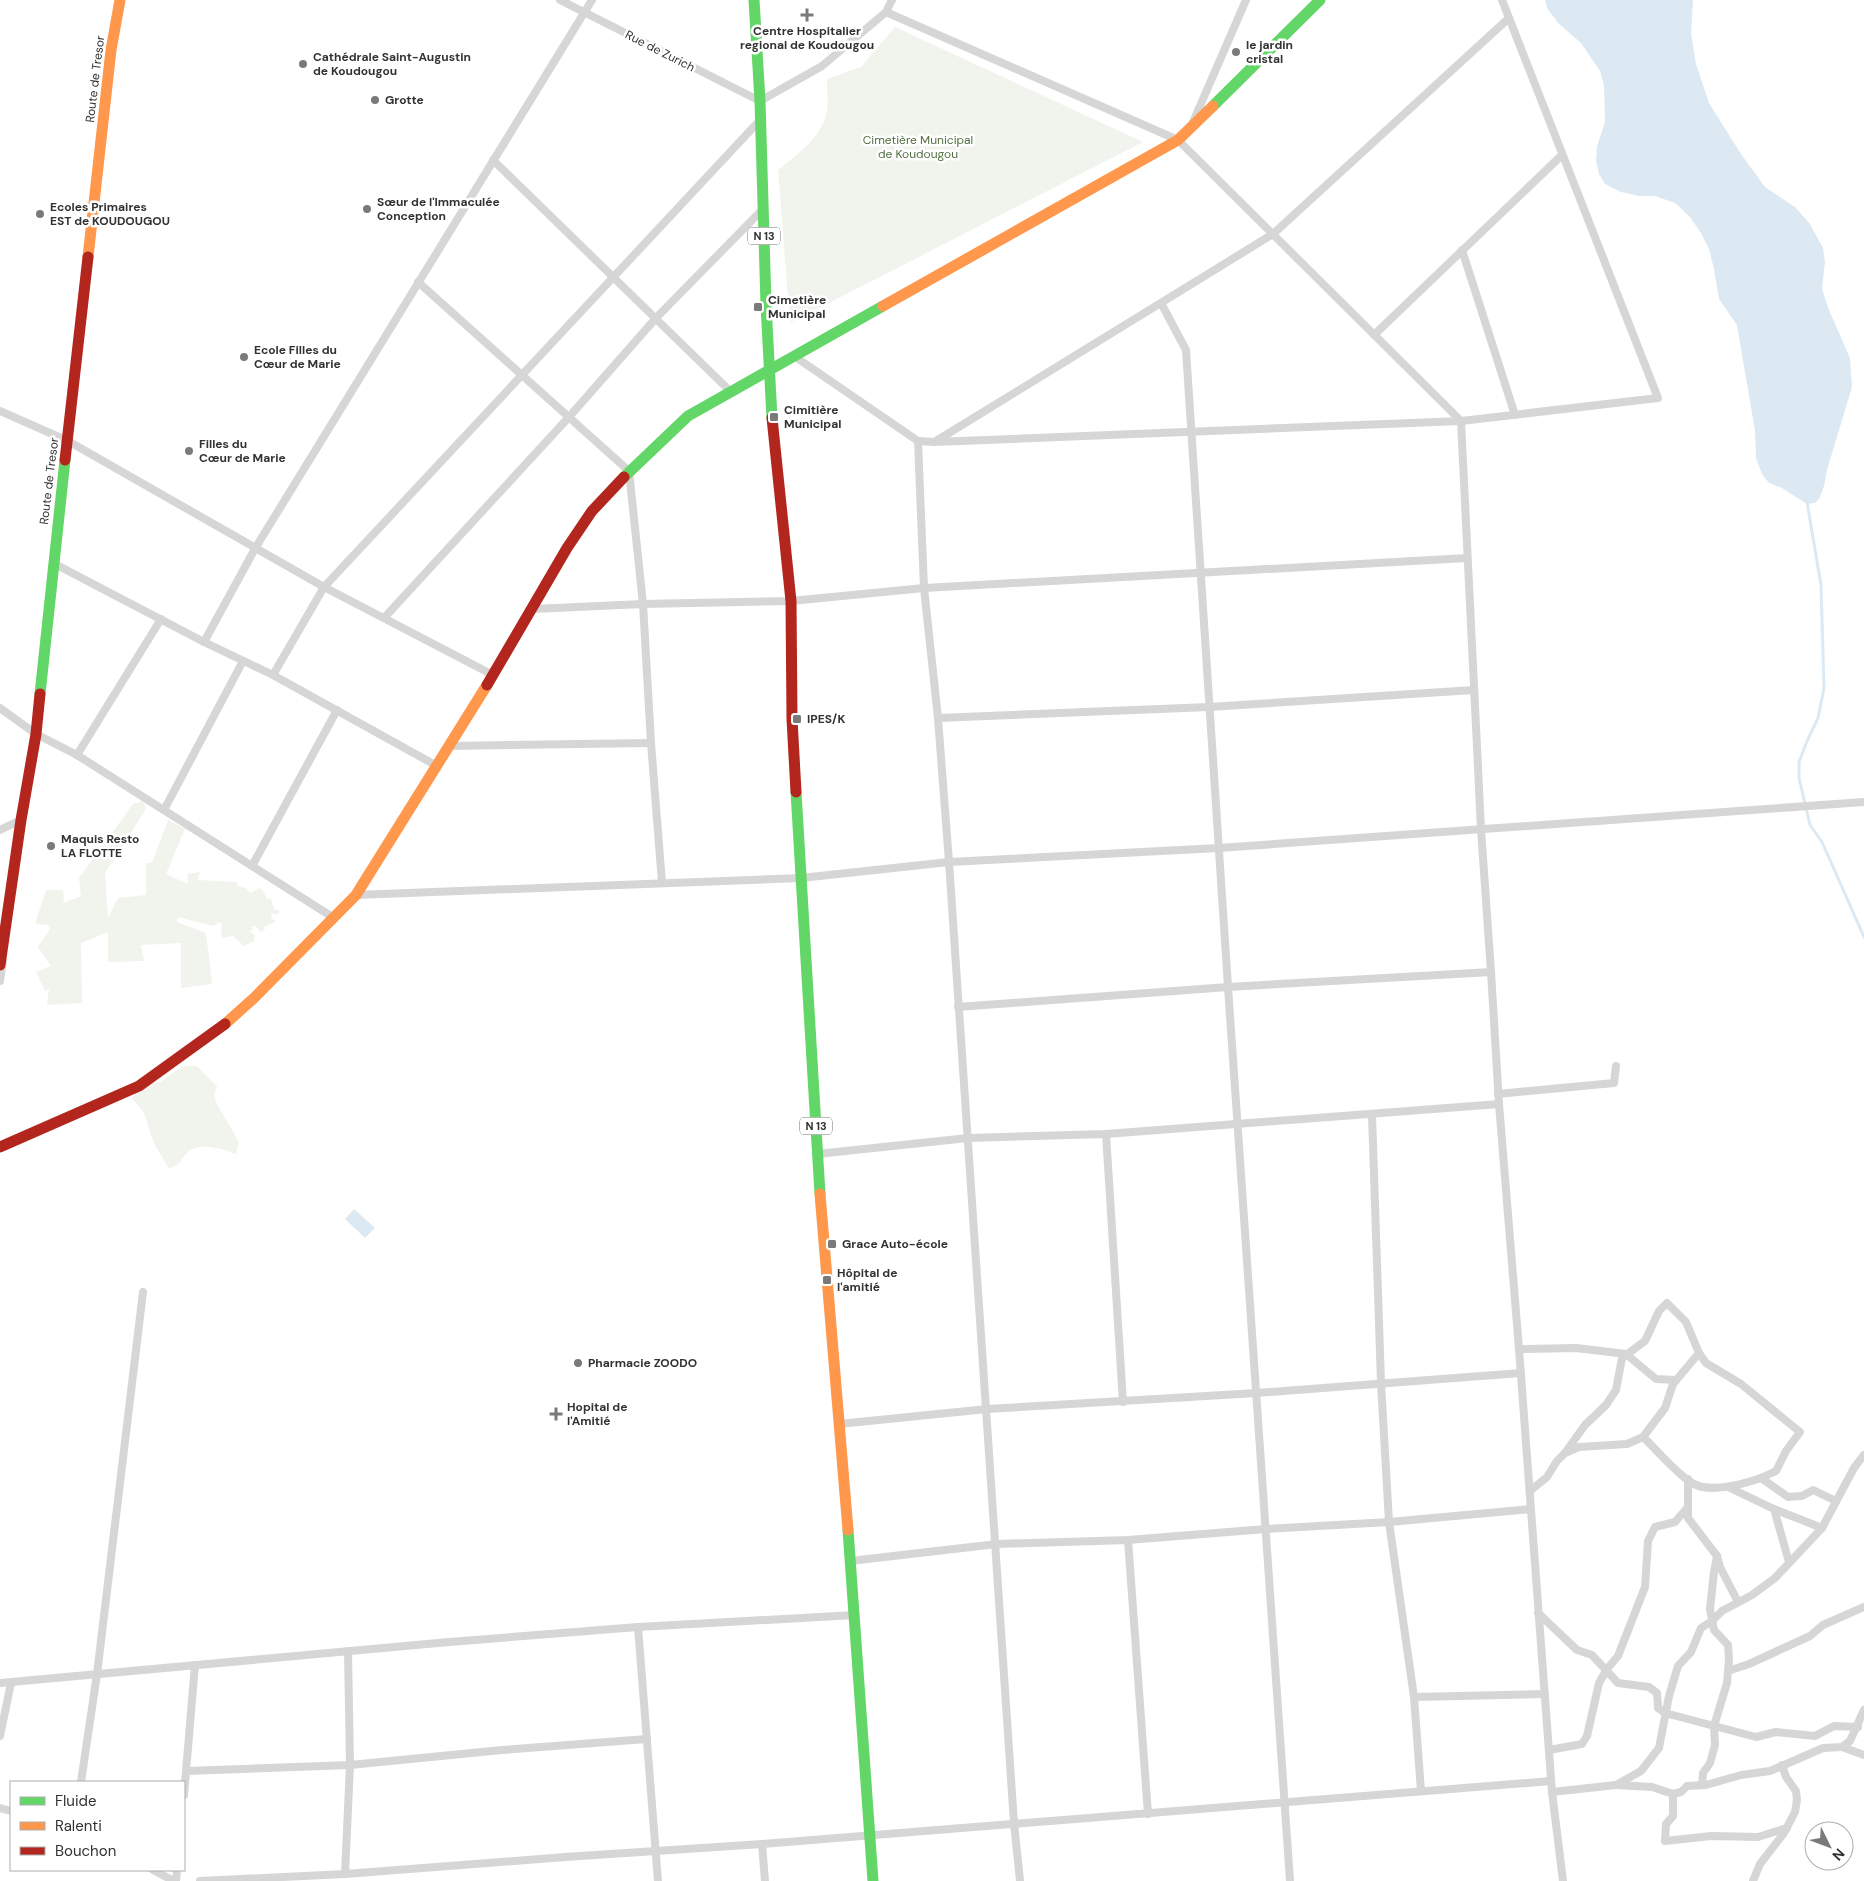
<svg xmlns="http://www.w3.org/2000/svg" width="1864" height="1881" font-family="'DM Sans',sans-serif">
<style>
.green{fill:#f0f4ed}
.water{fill:#dde9f2}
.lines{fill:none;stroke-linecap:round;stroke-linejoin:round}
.stream{stroke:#dde9f2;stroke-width:3}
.street{stroke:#d6d6d6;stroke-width:8}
.fast{stroke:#63d668;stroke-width:11}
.slow{stroke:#ff974d;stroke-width:11}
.jam{stroke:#b3261e;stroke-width:11}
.poi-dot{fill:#7a7a7a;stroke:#fff;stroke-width:2}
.labels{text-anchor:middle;stroke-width:5;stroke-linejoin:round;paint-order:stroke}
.shield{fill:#fff;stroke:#707070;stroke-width:1}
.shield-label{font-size:11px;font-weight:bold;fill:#323232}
.poi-label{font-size:12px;font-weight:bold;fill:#323232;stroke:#fff;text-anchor:start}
.street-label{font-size:12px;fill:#323232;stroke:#fff}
.park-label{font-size:12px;fill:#516e3f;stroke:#fff}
</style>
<rect width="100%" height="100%" fill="#fff"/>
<!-- green -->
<g class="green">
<path d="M895,27l248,115 -353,181 -12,-153c19,-15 44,-33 49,-59 1,-10 0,-22 0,-32l34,-12z"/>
<path d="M143,801l3,8 -41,64 3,45 10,-20 28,-3v-32h6l16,-43 17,9 -19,45 22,10 -1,-10 13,-2 -2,8 39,2v4l9,2 4,5 10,-5 4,4 3,7 4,-1 3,11 6,2 -3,4 -5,-2 -1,6 5,2 -12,6 1,3 -5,2 -4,-6 -6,1 4,3 -5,1 6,4 -1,6 -10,5 -11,-10 -11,2 -1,-16 -8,4 -35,-9 -1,5 29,11 6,51 -31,4v-45l-40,2 3,16 -36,1v-30l-27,11 1,60 -35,2 2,-16 -4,2 -9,-19 15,-6 -13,-19 12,-18 -1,-4 -14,-1 11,-34h17l1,13 17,-7 -2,-18 54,-74z"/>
<path d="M183,1066h14l20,20 -3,10 3,8 22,38 -3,12c-19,-7 -46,-16 -56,9l-11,6c-5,-10 -12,-19 -16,-28 -8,-21 -3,-25 -21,-42l10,-16 18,-1z"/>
</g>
<!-- water -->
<g class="water">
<path d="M1545,0h148l-2,33 5,31 13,39 32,51 24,33 30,20 15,17 13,24 2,14 -3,27 7,21 21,48 2,29 -25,83 -3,16 -5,13 -4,4 -8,1 -25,-16 -13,-5 -7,-9 -6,-16 -1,-27 -18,-106 -18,-26 -5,-30 -5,-20 -8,-16 -11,-16 -15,-14 -20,-7h-16l-18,-4 -16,-8 -6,-10 -3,-13 1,-15 8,-24 -1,-37 -4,-14 -19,-28 -23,-20 -11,-15z"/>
<path d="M354,1209l21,19 -10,10 -20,-19z"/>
</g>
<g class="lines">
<!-- stream -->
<path class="stream" d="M1807,502l14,83 3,103 -6,30 -11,23 -8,21v16l11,47 12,17 42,95"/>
<!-- street -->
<g class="street">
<path d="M560,0l200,101 62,-35 64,-54 6,-12"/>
<path d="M886,12l292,128 283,281 20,408 10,143 8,132 20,245 33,443 11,89"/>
<path d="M1193,122l53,-122"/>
<path d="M493,160l238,232"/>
<path d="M1462,250l53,165"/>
<path d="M418,282l211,189 14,133 8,139 11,140"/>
<path d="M1161,303l25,47 42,637 62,894"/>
<path d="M1374,335l188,-180"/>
<path d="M794,356l124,85 16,1 527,-21 197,-23 -156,-398"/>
<path d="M0,411l68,30 256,146 169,88"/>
<path d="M918,441l6,147 14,130 11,144 65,961 6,58"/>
<path d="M936,441l337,-207 236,-216"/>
<path d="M53,563l151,79 69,33 164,91"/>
<path d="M532,609l111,-5 148,-3 133,-13 543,-30"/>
<path d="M384,618l185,-201 87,-99 108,-110"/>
<path d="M204,642l52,-95 336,-547"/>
<path d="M273,675l51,-88 437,-468"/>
<path d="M0,708l36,26 41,21 257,163"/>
<path d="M938,718l271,-11 265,-17"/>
<path d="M449,746l202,-3"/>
<path d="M77,755l84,-136"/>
<path d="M164,810l79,-149"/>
<path d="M0,830l21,-10"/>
<path d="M252,866l85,-156"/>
<path d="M356,895l445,-17 148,-16 270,-14 645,-46"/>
<path d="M0,981l3,-20"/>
<path d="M958,1007l270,-20 263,-15"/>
<path d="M1498,1094l116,-11 2,-17"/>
<path d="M1372,1115l9,268 8,139 25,175 7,94"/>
<path d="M1106,1134l17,268"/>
<path d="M817,1154l151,-16 138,-4 393,-30"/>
<path d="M1519,1349l57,-1 50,6 30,25 20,1"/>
<path d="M839,1424l148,-15 270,-16 264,-20"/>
<path d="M1643,1437c14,13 33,36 49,46 18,11 51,1 69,-5l27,19 14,-1 11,-6 23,11"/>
<path d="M1565,1453l20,-28 21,-20 10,-15 6,-32 23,-17 14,-30 8,-8 19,19 13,31 7,10 35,21 59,48 -14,19 -10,20 -15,7"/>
<path d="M1688,1479v39l29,38 3,11 18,35"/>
<path d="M1728,1487l46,22 15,53"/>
<path d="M1530,1491l17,-14 10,-16 8,-8 14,-6 48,-3 16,-7 22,-29 8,-24 26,-31"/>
<path d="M1774,1509l48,19"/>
<path d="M1128,1540l20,274"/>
<path d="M850,1561l147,-17 131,-4 138,-11 123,-7 142,-13"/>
<path d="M1538,1613l39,37 15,5 26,28 31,4 8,6 1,15 7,5 91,24 20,-5 39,4 19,-10 24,1"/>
<path d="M638,1627l20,254"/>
<path d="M1728,1671l21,-7 61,-28 13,-11 41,-18"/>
<path d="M0,1683l449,-41 189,-15 217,-12"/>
<path d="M1414,1697l131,-3"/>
<path d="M0,1736l11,-53"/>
<path d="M1842,1747l22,8"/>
<path d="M1549,1750l33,-6 5,-8 12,-53 8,-14 11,-13 27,-69 3,-46 7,-14 20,-5 13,-15"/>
<path d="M187,1771l163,-6 152,-15 145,-11"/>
<path d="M81,1782l16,-108 46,-382"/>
<path d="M1616,1785l36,2 21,7 8,-2 6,-6 19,-1 35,-10 29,-4 53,-23 19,-1 8,-6 14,-31"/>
<path d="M1702,1785l1,-12 7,-10 5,-18 -1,-19 13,-43 2,-24 -1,-14 -14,-15 -4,-21 4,-37 3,-16"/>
<path d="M1552,1792l64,-7 25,-14 18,-23 10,-52 9,-30 13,-14 10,-24 11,-7 10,-10 30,-16 23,-17 47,-50 32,-60 10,-13"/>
<path d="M1673,1794v22l-7,8 -1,17 46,-5 47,1 29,-9"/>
<path d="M184,1795l11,-130"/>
<path d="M0,1808l11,3"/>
<path d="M762,1844l3,37"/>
<path d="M153,1870l21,11"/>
<path d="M345,1874l5,-109 -2,-114"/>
<path d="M176,1881l1,-11"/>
<path d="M200,1881l145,-7 220,-17 197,-13 789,-63"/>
<path d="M1753,1881l7,-17 24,-31 11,-21 2,-12 -1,-9 -10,-14 -4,-12"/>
</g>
<!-- fast -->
<g class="fast">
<path d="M754,0l6,101 6,204 6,113"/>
<path d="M1213,106l107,-106"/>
<path d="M624,477l64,-61 195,-110"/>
<path d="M40,694l25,-234"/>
<path d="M796,792l24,402"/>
<path d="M848,1530l25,351"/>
</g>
<!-- slow -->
<g class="slow">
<path d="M88,257l23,-207 9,-50"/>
<path d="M883,306l295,-166 35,-34"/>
<path d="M225,1024l29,-26 102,-103 131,-210"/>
<path d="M820,1194l28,336"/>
</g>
<!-- jam -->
<g class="jam">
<path d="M772,418l19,183 1,118 4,73"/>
<path d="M65,460l23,-203"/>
<path d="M487,685l80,-137 25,-37 32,-34"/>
<path d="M0,965l21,-145 15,-86 4,-40"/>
<path d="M0,1147l139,-61 86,-62"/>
</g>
</g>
<!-- markers -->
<g class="poi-dot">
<path d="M804.5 7.5h5v5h5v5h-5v5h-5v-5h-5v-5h5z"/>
<circle cx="1236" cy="52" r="5"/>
<circle cx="303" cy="64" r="5"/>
<circle cx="375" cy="100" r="5"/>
<circle cx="367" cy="209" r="5"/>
<circle cx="40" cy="214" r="5"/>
<rect x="753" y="302" width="10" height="10" rx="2.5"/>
<circle cx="244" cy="357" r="5"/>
<rect x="769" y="412" width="10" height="10" rx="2.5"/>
<circle cx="189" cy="451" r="5"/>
<rect x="792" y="714" width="10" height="10" rx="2.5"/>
<circle cx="51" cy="846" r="5"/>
<rect x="827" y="1239" width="10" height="10" rx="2.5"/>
<rect x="822" y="1275" width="10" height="10" rx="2.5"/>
<circle cx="578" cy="1363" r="5"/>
<path d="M553.5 1406.5h5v5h5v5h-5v5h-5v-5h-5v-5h5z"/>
</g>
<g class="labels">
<!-- shield labels -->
<g class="shield">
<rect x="748" y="227.5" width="32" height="17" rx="4"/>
<rect x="800" y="1117.5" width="32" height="17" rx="4"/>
</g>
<g class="shield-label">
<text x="764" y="240">N 13</text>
<text x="816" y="1130">N 13</text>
</g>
<!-- poi labels -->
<g class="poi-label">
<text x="807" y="35" text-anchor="middle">Centre Hospitalier<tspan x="807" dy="14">regional de Koudougou</tspan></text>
<text x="1246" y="49">le jardin<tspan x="1246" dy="14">cristal</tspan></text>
<text x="313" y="61">Cathédrale Saint-Augustin<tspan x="313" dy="14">de Koudougou</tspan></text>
<text x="385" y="104">Grotte</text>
<text x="377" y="206">Sœur de l'Immaculée<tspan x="377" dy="14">Conception</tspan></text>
<text x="50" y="211">Ecoles Primaires<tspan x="50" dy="14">EST de KOUDOUGOU</tspan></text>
<text x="768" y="304">Cimetière<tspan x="768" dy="14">Municipal</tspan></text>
<text x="254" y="354">Ecole Filles du<tspan x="254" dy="14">Cœur de Marie</tspan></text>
<text x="784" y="414">Cimitière<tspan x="784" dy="14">Municipal</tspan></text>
<text x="199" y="448">Filles du<tspan x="199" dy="14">Cœur de Marie</tspan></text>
<text x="807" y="723">IPES/K</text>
<text x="61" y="843">Maquis Resto<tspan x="61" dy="14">LA FLOTTE</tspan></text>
<text x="842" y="1248">Grace Auto-école</text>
<text x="837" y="1277">Hôpital de<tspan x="837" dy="14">l'amitié</tspan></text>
<text x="588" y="1367">Pharmacie ZOODO</text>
<text x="567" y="1411">Hopital de<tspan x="567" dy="14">l'Amitié</tspan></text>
</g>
<!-- street labels -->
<g class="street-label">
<text transform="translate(660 51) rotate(27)" y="4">Rue de Zurich</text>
<text transform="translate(95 79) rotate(-83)" y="4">Route de Tresor</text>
<text transform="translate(49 481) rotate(-83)" y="4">Route de Tresor</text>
</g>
<!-- park labels -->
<g class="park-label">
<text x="918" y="144">Cimetière Municipal<tspan x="918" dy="14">de Koudougou</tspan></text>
</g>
</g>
<!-- legend -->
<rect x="10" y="1781" width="175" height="90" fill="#ffffff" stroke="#adadad"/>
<rect x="20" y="1797" width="25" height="8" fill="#63d668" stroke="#adadad"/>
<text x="55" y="1806" font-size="15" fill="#323232">Fluide</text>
<rect x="20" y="1822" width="25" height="8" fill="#ff974d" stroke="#adadad"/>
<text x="55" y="1831" font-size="15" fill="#323232">Ralenti</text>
<rect x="20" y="1847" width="25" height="8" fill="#b3261e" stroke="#adadad"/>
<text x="55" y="1856" font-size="15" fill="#323232">Bouchon</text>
<!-- north arrow -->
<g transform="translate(1829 1846) rotate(132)"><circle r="24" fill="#ffffff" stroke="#adadad"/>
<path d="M0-4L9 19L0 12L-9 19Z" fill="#7a7a7a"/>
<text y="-8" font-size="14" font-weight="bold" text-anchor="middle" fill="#323232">N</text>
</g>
</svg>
